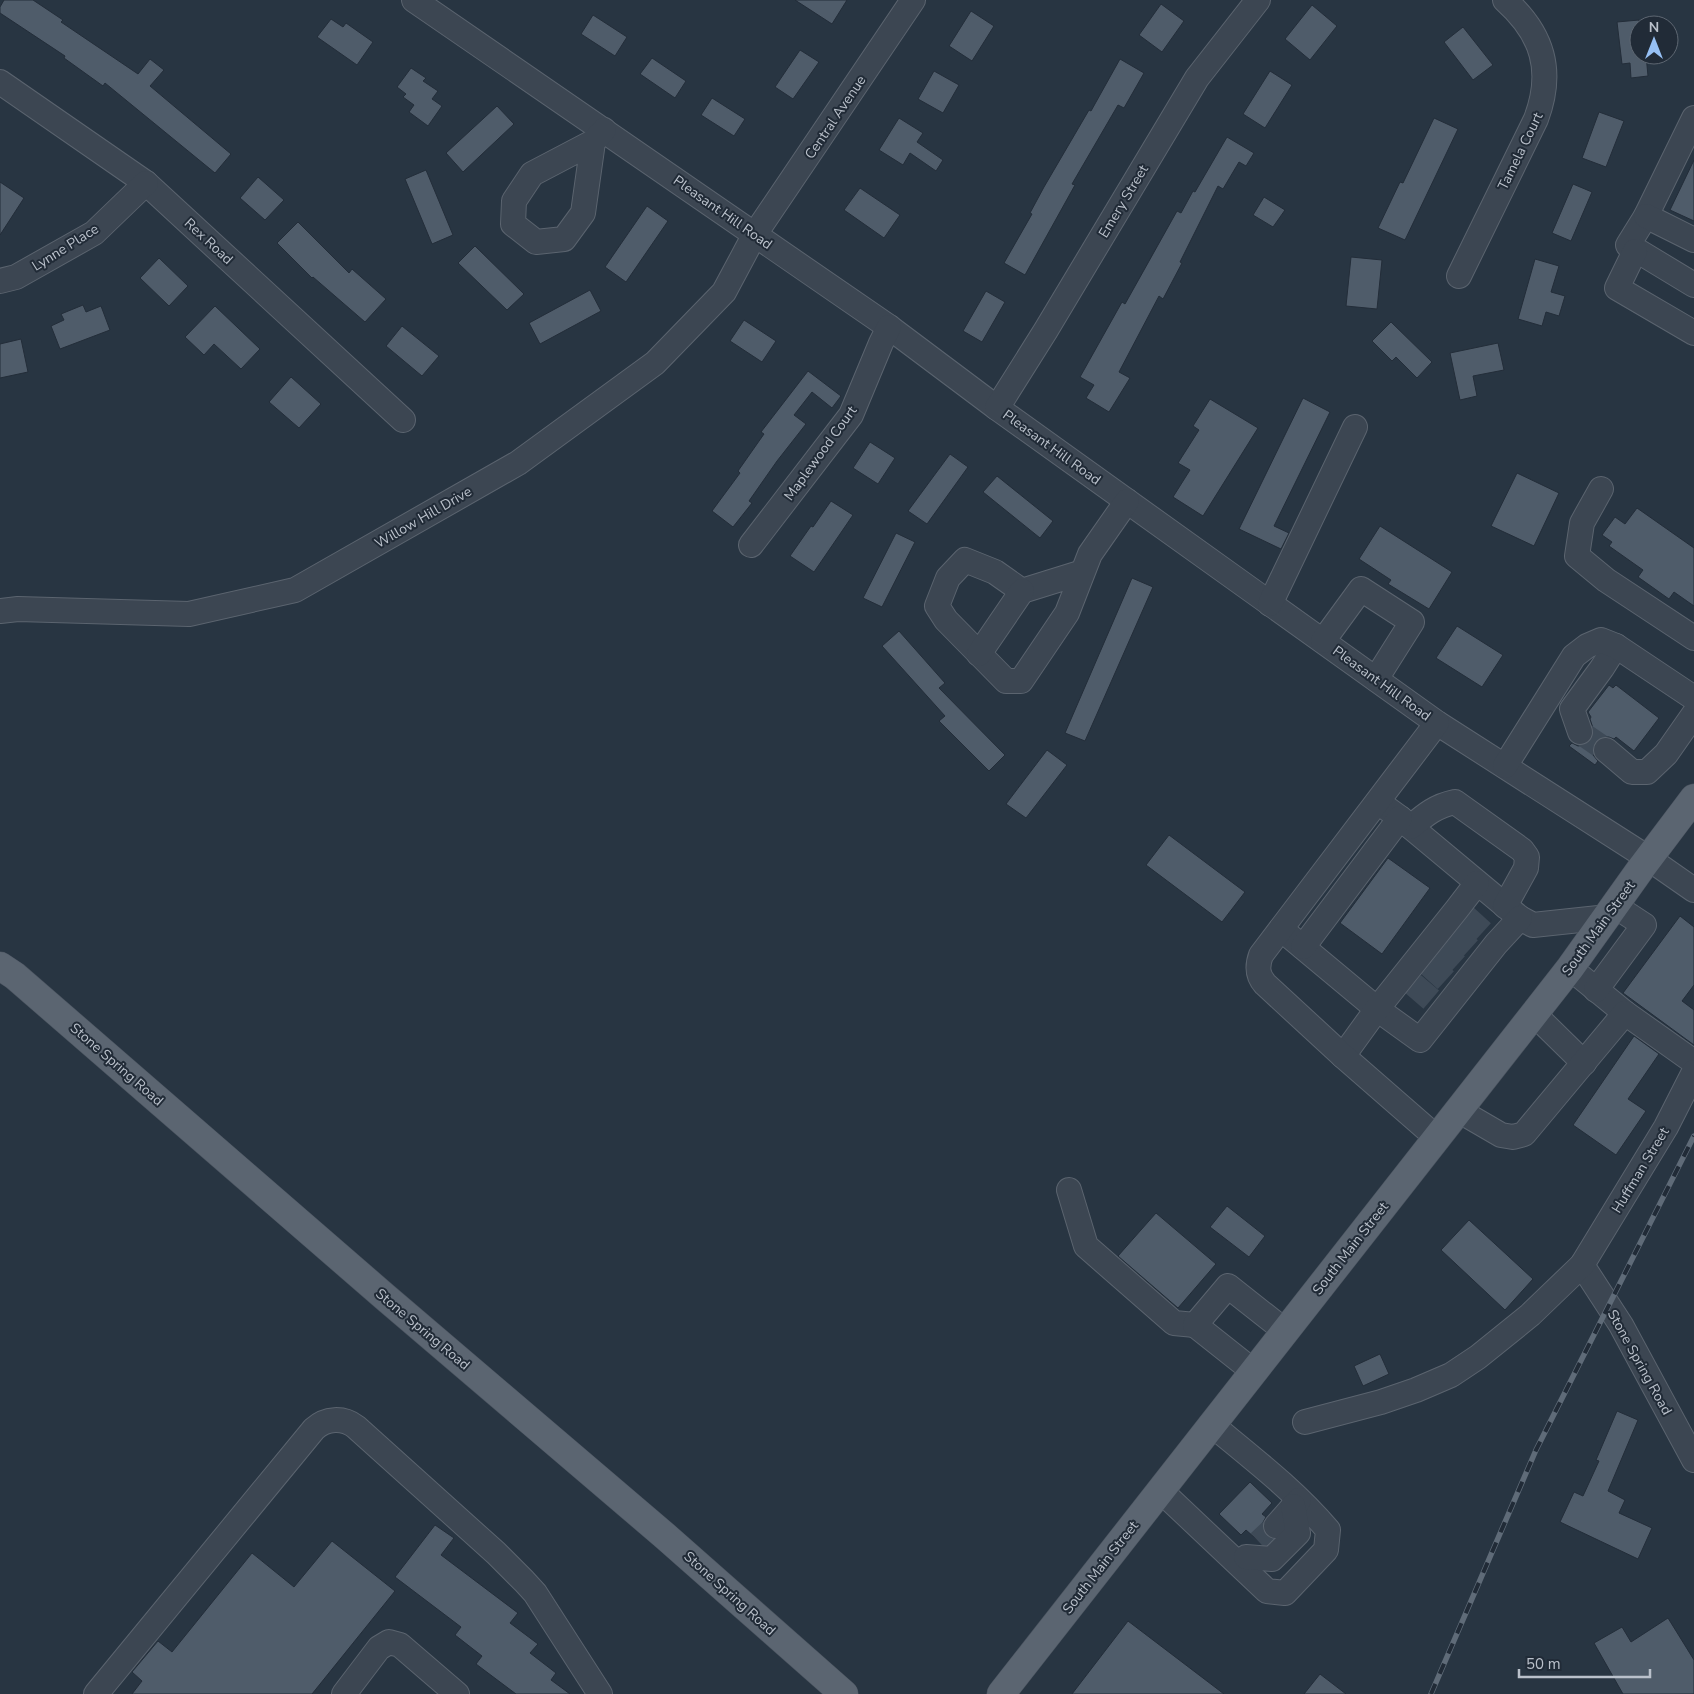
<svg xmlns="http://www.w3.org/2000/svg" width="1694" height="1694" font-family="'Nunito Sans',sans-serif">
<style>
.building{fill:#4f5c6a;stroke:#232d39}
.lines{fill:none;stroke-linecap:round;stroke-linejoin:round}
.minor-tunnel{stroke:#3e4a57;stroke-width:24;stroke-dasharray:24 12;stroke-linecap:butt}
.minor-casing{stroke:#5b646f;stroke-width:26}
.major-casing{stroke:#49525e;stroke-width:29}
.minor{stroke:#3c4652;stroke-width:24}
.major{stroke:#5b6571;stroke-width:28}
.rail-casing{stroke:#5f6b78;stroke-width:5.5}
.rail{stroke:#212b37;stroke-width:4;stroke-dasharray:11;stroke-linecap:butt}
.labels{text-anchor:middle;stroke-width:4;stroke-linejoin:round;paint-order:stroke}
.street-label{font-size:14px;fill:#bac1cb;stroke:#212b37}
</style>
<rect width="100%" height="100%" fill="#283542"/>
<!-- building -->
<g class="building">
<path d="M4,0h29l30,20 -2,2 77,52 12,-15 14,11 -14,16 81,68 -16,19 -110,-90 -2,3 -39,-28 1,-2 -65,-43v-6z"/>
<path d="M795,0h52l-15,24z"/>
<path d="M1161,4l23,17 -22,31 -23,-17z"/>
<path d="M1312,5l25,21 -27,34 -25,-21z"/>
<path d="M971,11l23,15 -22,35 -23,-15z"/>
<path d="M593,15l34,22 -12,19 -34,-22z"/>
<path d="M331,19l12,8 3,-4 27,19 -16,23 -40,-28z"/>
<path d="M1639,20v35h7l2,21 -17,2 -1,-15 -8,1 -5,-42z"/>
<path d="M1463,27l30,38 -20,15 -29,-38z"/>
<path d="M800,50l19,12 -26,37 -18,-12z"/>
<path d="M652,58l34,23 -11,17 -35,-24z"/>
<path d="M1120,59l24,14 -20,35 -6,-3 -46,79 3,1 -50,90 -21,-12 28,-49 -2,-1 14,-26 45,-77 2,1z"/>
<path d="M411,68l15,10 -3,3 15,10 -6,8 10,7 -14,20 -19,-14 5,-7 -11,-8 3,-3 -9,-7z"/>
<path d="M934,71l25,14 -16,28 -25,-14z"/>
<path d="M1270,71l22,14 -27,43 -22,-14z"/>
<path d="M712,98l33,21 -11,17 -33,-21z"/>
<path d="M497,106l17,18 -51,48 -17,-19z"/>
<path d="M1599,112l25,9 -18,46 -24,-9z"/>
<path d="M899,118l24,15 -6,9 26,18 -7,11 -26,-18 -7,12 -24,-15z"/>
<path d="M1434,118l24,11 -53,111 -27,-12 22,-46 3,1z"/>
<path d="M1227,137l27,16 -8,13 -7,-4 -16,27 -5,-3 -38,76 2,1 -19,36 -4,-3 -40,76 11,6 -21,34 -23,-14 8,-13 -14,-8 42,-75 3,2 52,-93 4,2 12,-22 2,1z"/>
<path d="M1694,160v61l-24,-11z"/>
<path d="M426,170l27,65 -21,9 -27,-65z"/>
<path d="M258,177l26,23 -19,20 -25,-22z"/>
<path d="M0,182l24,16 -24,37z"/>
<path d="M1573,184l19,8 -21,49 -19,-8z"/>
<path d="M860,188l40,27 -16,23 -40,-28z"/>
<path d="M1264,197l21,13 -12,17 -20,-12z"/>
<path d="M647,206l21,15 -42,61 -21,-15z"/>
<path d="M298,222l51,51 3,-4 34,30 -21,23 -52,-45 -1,1 -35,-35z"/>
<path d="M475,246l49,48 -17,16 -49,-47z"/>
<path d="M1351,257l31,3 -5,49 -31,-3z"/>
<path d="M159,258l29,28 -19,20 -29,-28z"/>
<path d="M1535,259l24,7 -8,26 14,4 -6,20 -13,-4 -4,14 -24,-7z"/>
<path d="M590,290l11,21 -61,33 -11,-21z"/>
<path d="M986,291l19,11 -23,40 -19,-11z"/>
<path d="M83,305l3,7 15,-6 9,24 -50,19 -9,-23 13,-6 -3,-6z"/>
<path d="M215,306l45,43 -19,20 -27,-25 -10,11 -19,-18z"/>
<path d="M744,320l32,21 -14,21 -32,-21z"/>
<path d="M1391,322l41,40 -15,16 -21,-21 -4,4 -20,-20z"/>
<path d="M402,326l37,30 -17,20 -36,-30z"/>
<path d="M21,339l7,33 -28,6v-34z"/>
<path d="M1498,343l6,27 -31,6 4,20 -17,4 -10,-47z"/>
<path d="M808,371l33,25 -9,12 -20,-16 -18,23 12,9 -29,37 -28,40 3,2 -19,24 -21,-16 28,-38 -2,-2 26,-37 -3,-2z"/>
<path d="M291,377l30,27 -22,24 -30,-26z"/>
<path d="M1303,398l27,14 -56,114 15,7 -8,16 -42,-20z"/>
<path d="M1210,399l48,29 -55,88 -30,-19 17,-27 -12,-7 21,-33 -6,-4z"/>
<path d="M870,442l25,16 -17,26 -25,-16z"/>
<path d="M950,454l18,13 -41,57 -19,-13z"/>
<path d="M1517,473l42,20 -25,53 -43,-20z"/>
<path d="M997,476l56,45 -13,17 -57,-46z"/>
<path d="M831,501l22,14 -39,57 -24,-16 21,-30 2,1z"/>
<path d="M1637,508l57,40v58l-20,-14 -5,7 -31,-22 5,-7 -34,-24 3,-4 -10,-7 13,-18 10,7z"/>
<path d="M1380,526l72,46 -23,37 -41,-25 3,-4 -32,-21z"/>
<path d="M896,533l19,9 -33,65 -19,-9z"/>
<path d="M1132,578l21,9 -68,154 -20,-8z"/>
<path d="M1457,626l46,29 -21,32 -46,-29z"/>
<path d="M899,631l46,52 -6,5 66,67 -16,16 -50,-50 6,-5 -63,-70z"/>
<path d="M1609,685l4,3 3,-3 43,33 -25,33 -18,-14 -2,2 -5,-2h-7l-6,4 -4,7 1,7 5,6 -3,4 -26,-19 3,-3 6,3 6,-1 7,-4 3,-7 -1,-6 -3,-9 1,-2 -3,-5z"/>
<path d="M1047,750l20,15 -41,53 -20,-14z"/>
<path d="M1169,835l76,57 -23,30 -76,-57z"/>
<path d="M1388,858l42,30 -48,66 -42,-31z"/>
<path d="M1680,916l14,11v58l-12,16 12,9v35l-71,-52z"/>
<path d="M1634,1036l25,18 -31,45 18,12 -30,44 -43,-30z"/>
<path d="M1227,1206l38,30 -16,21 -39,-30z"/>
<path d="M1156,1213l60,51 -38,44 -60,-52z"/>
<path d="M1469,1220l64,59 -28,31 -64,-60z"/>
<path d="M1380,1354l9,20 -26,12 -9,-20z"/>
<path d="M1617,1411l21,9 -30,71 17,9 -6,13 33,15 -14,31 -78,-37 14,-30 9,4 16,-35 -3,-1z"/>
<path d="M1250,1482l22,21 -10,11 4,3 -4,7 1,7 4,5 5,3 -5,6 -5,-1 -16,-14 -5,5 -22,-21z"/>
<path d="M435,1525l19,13 -13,17 77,58 -8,10 28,21 -8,9 26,20 -5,7 19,14h-54l-40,-30 6,-8 -27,-21 6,-8 -66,-50z"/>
<path d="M332,1541l63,50 -83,103h-180l10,-13 -10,-9 26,-31 14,11 80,-99 42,34z"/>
<path d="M1668,1618l26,42v34h-71l-29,-51 28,-16 9,15z"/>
<path d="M1128,1621l96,73h-152z"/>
<path d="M1320,1674l26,20h-42z"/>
</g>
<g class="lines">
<!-- minor-tunnel -->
<g class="minor-tunnel">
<path d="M1580,732l26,18"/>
<path d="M1465,916l21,19"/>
<path d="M1452,933l21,19"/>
<path d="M1439,949l21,19"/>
<path d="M1428,964l21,19"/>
<path d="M1413,984l21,18"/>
<path d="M1259,1542l17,-16"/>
</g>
<defs>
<g id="minor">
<path d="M414,0l475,327 108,81 440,315 211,135 46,32"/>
<path d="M0,82l146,101 257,237"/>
<path d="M1694,118l-48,98 -18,29 66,40"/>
<path d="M593,142l-10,71 -19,26 -28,3 -23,-18 1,-23 18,-27 61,-32 11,-12"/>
<path d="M1646,216l48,24"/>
<path d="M1635,251l-18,37 77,45"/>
<path d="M1459,276l77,-157c18,-48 7,-85 -31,-119"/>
<path d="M0,281l16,-4 78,-44 52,-50"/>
<path d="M997,408l49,-78 151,-252 61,-78"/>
<path d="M1601,489l-19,34 -5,33 29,24 88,58"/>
<path d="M751,545l100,-130 30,-72 8,-16"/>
<path d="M1083,572l-61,19 -27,-19 -30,-12 -17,18 -11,28 9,14 60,61h15l46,-68 23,-59 37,-53"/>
<path d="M1270,604l85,-177"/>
<path d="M0,611l18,-2 171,5 106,-24 223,-127 137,-100 69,-71 31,-58 158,-234"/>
<path d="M1323,641l38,-52 51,33 -36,57"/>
<path d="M979,654l43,-63"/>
<path d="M1580,732l-8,-23 30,-41 14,-22"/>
<path d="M1606,750l26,22h15l19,-18 28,-40"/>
<path d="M1505,766l69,-110 13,-10 14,-6 15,6 78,52"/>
<path d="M1378,802l22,16 120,100 13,7 75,-8"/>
<path d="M1411,827c15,-13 25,-21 44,-25l67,48 5,7 -1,11 -21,38"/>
<path d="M1281,929l96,80 43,31 76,-96 24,-26"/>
<path d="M1303,947l97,-129"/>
<path d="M1570,968l55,45"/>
<path d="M1596,990l48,-65 -29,-19"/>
<path d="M1534,1014l50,49"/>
<path d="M1343,1056l34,-47 80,-100 20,-26"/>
<path d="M1458,1110l43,25 12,2 11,-3 101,-121 69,49"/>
<path d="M1437,1138l-94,-82 -78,-72c-8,-9 -8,-18 -4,-29l176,-232"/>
<path d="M1069,1190l17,56 88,77 21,2"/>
<path d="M1582,1265l39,60 73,135"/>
<path d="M1253,1371l-58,-46 33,-39 57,45"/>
<path d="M1305,1422l76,-20 35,-12 35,-15 27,-18 52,-42 52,-50 84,-138 28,-55"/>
<path d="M1160,1490l107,101 18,2 41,-43 2,-20c-34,-40 -76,-72 -117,-106"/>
<path d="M1276,1526l23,-26"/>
<path d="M1246,1557l26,2 26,-26 -5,-27"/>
<path d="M96,1694l218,-265c12,-11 29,-12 42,-2l140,126 28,28 11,12 65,101"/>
<path d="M344,1694l35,-46 10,-6 11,3 57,49"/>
</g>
<g id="major">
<path d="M0,966l15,10 370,321 280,239 179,158"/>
<path d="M1001,1694l569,-726 72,-101 52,-69"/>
</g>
</defs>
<!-- minor casing -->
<use href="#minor" class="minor-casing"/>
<!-- major casing -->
<use href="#major" class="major-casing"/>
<!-- minor -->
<use href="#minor" class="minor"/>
<!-- major -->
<use href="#major" class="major"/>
<defs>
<path id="rail" d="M1431,1694l105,-244 158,-314"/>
</defs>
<!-- rail casing -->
<use href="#rail" class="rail-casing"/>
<!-- rail -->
<use href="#rail" class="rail"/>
</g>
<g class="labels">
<!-- street labels -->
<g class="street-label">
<text transform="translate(835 117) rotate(-56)" y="5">Central Avenue</text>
<text transform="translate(1520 151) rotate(-64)" y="5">Tamela Court</text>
<text transform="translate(1123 201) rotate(-59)" y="5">Emery Street</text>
<text transform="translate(723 212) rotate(35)" y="5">Pleasant Hill Road</text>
<text transform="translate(209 241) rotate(43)" y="5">Rex Road</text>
<text transform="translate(65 247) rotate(-32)" y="5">Lynne Place</text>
<text transform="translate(1052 447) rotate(36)" y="5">Pleasant Hill Road</text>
<text transform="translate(820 453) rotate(-54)" y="5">Maplewood Court</text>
<text transform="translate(423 517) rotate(-30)" y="5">Willow Hill Drive</text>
<text transform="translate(1382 683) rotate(36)" y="5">Pleasant Hill Road</text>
<text transform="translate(1598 928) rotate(-54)" y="5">South Main Street</text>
<text transform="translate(117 1064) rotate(41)" y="5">Stone Spring Road</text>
<text transform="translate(1640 1170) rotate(-59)" y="5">Huffman Street</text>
<text transform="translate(1350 1248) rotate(-52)" y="5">South Main Street</text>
<text transform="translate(423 1329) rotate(40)" y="5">Stone Spring Road</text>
<text transform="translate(1640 1362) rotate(61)" y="5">Stone Spring Road</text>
<text transform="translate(1100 1567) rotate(-52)" y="5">South Main Street</text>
<text transform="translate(730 1593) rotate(42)" y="5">Stone Spring Road</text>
</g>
</g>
<!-- north arrow -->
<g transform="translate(1654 40)"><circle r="24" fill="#212b37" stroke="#5e6772"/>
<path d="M0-4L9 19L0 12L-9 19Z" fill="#96c0f4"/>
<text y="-8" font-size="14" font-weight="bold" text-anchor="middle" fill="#bac1cb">N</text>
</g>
<!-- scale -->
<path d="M1519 1669v8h131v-8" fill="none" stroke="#bac1cb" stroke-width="2.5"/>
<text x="1526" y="1669" font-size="15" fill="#bac1cb" stroke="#212b37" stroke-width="4" paint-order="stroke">50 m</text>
</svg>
